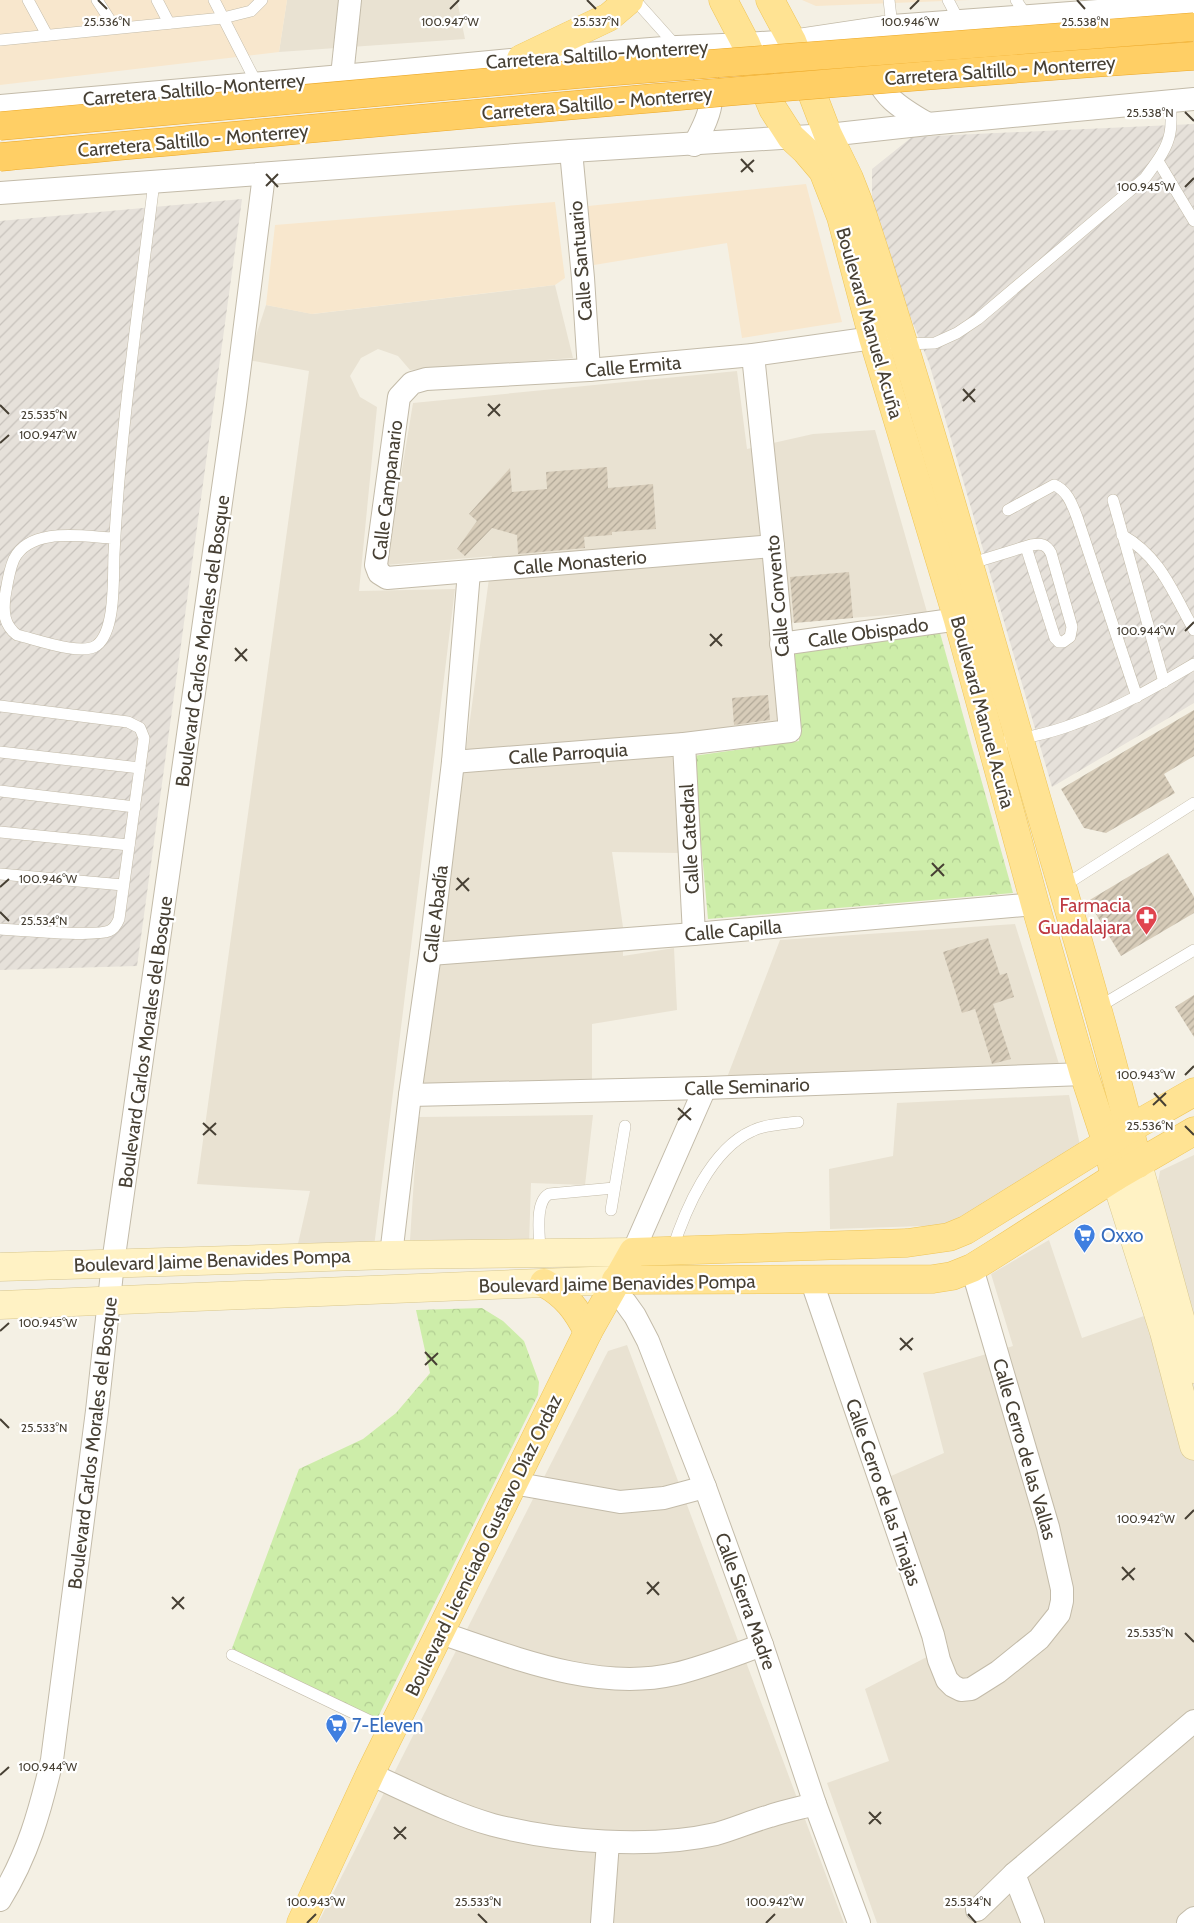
<svg xmlns="http://www.w3.org/2000/svg" width="1194" height="1923" font-family="Cabin,sans-serif">
<style>
.residential{fill:#e9e2d2}
.commercial{fill:#f8e7cd}
.industrial{fill:url(#industrial-furrows)}
.park{fill:url(#park-crowns)}
.building{fill:url(#building-hatch)}
.lines{fill:none;stroke-linecap:round;stroke-linejoin:round}
.lane-casing{stroke:#c3bba9;stroke-width:12}
.street-casing{stroke:#c3bba9;stroke-width:24}
.secondary-casing{stroke:#d8c78f;stroke-width:29}
.primary-casing{stroke:#efc557;stroke-width:29}
.lane{stroke:#fff;stroke-width:11}
.street{stroke:#fff;stroke-width:22}
.secondary{stroke:#fff2c4;stroke-width:28}
.primary{stroke:#ffe393;stroke-width:28}
.highway-bridge-casing{stroke:#eda826;stroke-width:29;stroke-linecap:butt}
.highway-bridge{stroke:#ffcf65;stroke-width:28}
.ticks{fill:none;stroke:#474034;stroke-width:2}
.labels{text-anchor:middle;stroke-width:4.5;stroke-linejoin:round;paint-order:stroke}
.street-label{font-size:19px;fill:#474034;stroke:#fff}
.health-label{font-size:19px;fill:#be3a42;stroke:#fff;text-anchor:end}
.shop-label{font-size:19px;fill:#366cbe;stroke:#fff;text-anchor:start}
.ticks-label{font-size:12px;text-anchor:middle;fill:#474034;stroke:#fff;stroke-width:4.5;stroke-linejoin:round;paint-order:stroke}
</style>
<defs>
<pattern id="industrial-furrows" width="10" height="10" patternUnits="userSpaceOnUse" patternTransform="scale(1.25)"><rect width="10" height="10" fill="#e6e1da"/><path d="M-1 1l2-2M0 10L10 0M9 11l2-2" fill="none" stroke="#c7c2bc"/></pattern>
<pattern id="park-crowns" width="20" height="18" patternUnits="userSpaceOnUse" patternTransform="scale(1.25)"><rect width="20" height="18" fill="#cdeda9"/><path d="M2 6a3 3 0 1 1 6 0M12 15a3 3 0 1 1 6 0" fill="none" stroke="#b1cc92"/></pattern>
<pattern id="building-hatch" width="6" height="6" patternUnits="userSpaceOnUse" patternTransform="scale(1.25)"><rect width="6" height="6" fill="#d7ccb9"/><path d="M-1 1l2-2M0 6l6-6M5 7l2-2" fill="none" stroke="#b0a797"/></pattern>
</defs>
<rect width="100%" height="100%" fill="#f4f0e4"/>
<!-- residential -->
<g class="residential">
<path d="M287,0h170l8,39 -186,13z"/>
<path d="M555,285l18,73 -163,12 -12,-14 -20,-7 -17,9 -11,18 10,21 17,10 -18,184 96,-2 -81,658 -77,1 13,-57 -113,-7 112,-813 -61,-11 18,-55 47,9z"/>
<path d="M737,371l10,78 66,-15 62,-4 52,182 -153,12 10,99 -112,12 8,118 -68,-1 11,75v29l51,-8 3,62 -85,14v58l-172,10 72,-536 -106,9 27,-162z"/>
<path d="M1015,924l44,140 -333,16 54,-140z"/>
<path d="M1069,1095l11,50 -124,80 -126,4 -1,-60 64,-13 4,-53z"/>
<path d="M593,1115l-8,70 -54,-2 -2,61 -119,-4 8,-123z"/>
<path d="M1194,1155v768h-317l-50,-140 62,-22 -24,-72 83,-43 -57,-170 53,-23 -21,-80 90,-27 -22,-72 58,-34 33,98 107,-38 -32,-112 3,-17z"/>
<path d="M627,1345l217,578h-526l290,-572z"/>
</g>
<!-- commercial -->
<g class="commercial">
<path d="M0,0h287l-8,52 -279,33z"/>
<path d="M802,0h168l-154,6z"/>
<path d="M806,184l36,138 -100,16 -15,-95 -133,22 -6,-59z"/>
<path d="M555,202l10,76 -10,7 -243,29 -46,-9 9,-80z"/>
</g>
<!-- industrial -->
<g class="industrial">
<path d="M1194,124v579l-142,84 -123,-424 -57,-141v-53l40,-32z"/>
<path d="M242,199l-105,767 -137,4v-749z"/>
</g>
<!-- park -->
<g class="park">
<path d="M940,633l73,260 -305,26 -15,-163 106,-15 -8,-91z"/>
<path d="M482,1308l21,13 21,20 15,41 -1,13 -161,324 -146,-68 68,-182 64,-30 33,-26 34,-40 -14,-63z"/>
</g>
<!-- building -->
<g class="building">
<path d="M607,467l1,21 45,-4 3,45 -44,3v3l-28,2 1,11 -67,6 -1,-19 -25,-7 -27,28 -8,-7 20,-28 -8,-7 41,-46 2,24 35,-3 -1,-17z"/>
<path d="M849,572l4,46 -59,5 -4,-46z"/>
<path d="M768,695l2,25 -36,5 -2,-27z"/>
<path d="M1194,710v46l-30,18 11,19 -69,40 -22,-5 -23,-39z"/>
<path d="M1168,853l26,44v16l-73,43 -33,-55z"/>
<path d="M988,938l12,37 7,-2 7,24 -21,7 18,55 -19,5 -17,-55 -13,4 -19,-61z"/>
<path d="M1194,995v42l-19,-30z"/>
</g>
<g class="lines">
<defs>
<g id="lane">
<path d="M28,0l19,35"/>
<path d="M97,0l18,28"/>
<path d="M157,0l12,23"/>
<path d="M214,0l43,84"/>
<path d="M635,0l42,47"/>
<path d="M889,0l3,26"/>
<path d="M948,0l11,21"/>
<path d="M1016,0l10,15"/>
<path d="M0,40l223,-22 28,-7 11,-11"/>
<path d="M1158,161l36,60"/>
<path d="M904,344l31,-1 22,-10 21,-14 167,-141c10,-14 22,-28 25,-45 2,-10 1,-22 0,-32"/>
<path d="M1113,500l51,182"/>
<path d="M1008,510l46,-25c13,5 18,19 23,32l60,180"/>
<path d="M1122,535c39,22 51,58 72,95"/>
<path d="M115,538c-31,-1 -84,-12 -101,21 -5,11 -7,26 -9,38 -2,15 -1,28 12,38 18,4 66,22 80,10 19,-15 16,-68 17,-91 6,-124 25,-248 40,-372"/>
<path d="M969,564l62,-19c10,-2 15,-1 20,8l21,74 -2,10 -7,5h-4l-4,-4 -29,-91"/>
<path d="M0,706l128,16 12,6 4,10 -25,181c-2,5 -5,10 -10,12 -15,6 -89,-1 -109,-2"/>
<path d="M992,744c28,-5 56,-10 82,-20 43,-15 81,-37 120,-60"/>
<path d="M0,752l140,16"/>
<path d="M0,791l135,16"/>
<path d="M0,832l129,13"/>
<path d="M0,874l123,11"/>
<path d="M1062,887l132,-84"/>
<path d="M1097,1008l97,-58"/>
<path d="M611,1210l14,-84"/>
<path d="M672,1251c13,-41 39,-102 80,-120 14,-7 31,-7 46,-9"/>
<path d="M540,1253c0,-16 -6,-51 9,-59l65,-6"/>
<path d="M232,1655l159,76"/>
</g>
<g id="street">
<path d="M687,55c36,31 26,54 7,90"/>
<path d="M874,66c4,30 30,44 54,58"/>
<path d="M342,76l8,-76"/>
<path d="M0,106l342,-30 179,-17 156,-12 69,-3 46,-3 100,-15 302,-22"/>
<path d="M571,151l12,127 6,92"/>
<path d="M0,193l571,-42 257,-16 100,-11 266,-25"/>
<path d="M773,546l-386,32 -8,-5 -3,-8 23,-168 13,-14 14,-4 163,-9 164,-15 120,-17 16,3"/>
<path d="M781,644l192,-27"/>
<path d="M684,744l10,190"/>
<path d="M453,762l231,-18 106,-13 -17,-185 -20,-191"/>
<path d="M430,954l264,-20 341,-30"/>
<path d="M410,1095l295,-7 379,-14"/>
<path d="M633,1252l72,-164"/>
<path d="M391,1255l19,-160 20,-141 23,-192 16,-190"/>
<path d="M811,1279l122,356 6,25 8,20 6,6 8,4 10,-1 27,-17 41,-33 20,-25 3,-13v-12l-14,-62 -76,-259"/>
<path d="M611,1290l14,12 10,14 13,25 57,146 57,158 53,159 44,119"/>
<path d="M513,1483l107,19 44,-4 41,-11"/>
<path d="M441,1633c72,24 156,59 234,41 30,-7 59,-19 87,-29"/>
<path d="M370,1774c38,17 83,40 123,51 66,17 157,24 223,9 18,-5 36,-13 54,-18 15,-5 30,-8 45,-12"/>
<path d="M1014,1874l19,49"/>
<path d="M0,1900c28,-45 40,-89 52,-140l45,-349 16,-148 122,-859 29,-229"/>
<path d="M977,1910l37,-36 180,-153"/>
<path d="M602,1923l6,-81"/>
<path d="M1188,1923l6,-5"/>
</g>
<g id="secondary">
<path d="M1138,1164l56,205"/>
<path d="M1115,1177l49,155 30,114"/>
<path d="M0,1267l391,-12 242,-3"/>
<path d="M0,1305l616,-25"/>
</g>
<g id="primary">
<path d="M723,0l23,44 27,65 18,28 15,14 17,20 18,46 32,121 85,282 77,284 49,170 23,70 8,33"/>
<path d="M770,0l22,41 36,94 21,43 9,23c59,178 110,360 162,540 40,141 84,281 118,423"/>
<path d="M521,59l88,-42 20,-17"/>
<path d="M616,1280l317,-1 19,-3 20,-8 21,-13 122,-78 79,-46"/>
<path d="M544,1283c22,12 33,27 44,49"/>
<path d="M301,1923l69,-149 218,-442 45,-80 274,-9 42,-6 17,-7 163,-101 65,-37"/>
</g>
</defs>
<!-- lane casing -->
<use href="#lane" class="lane-casing"/>
<!-- street casing -->
<use href="#street" class="street-casing"/>
<!-- secondary casing -->
<use href="#secondary" class="secondary-casing"/>
<!-- primary casing -->
<use href="#primary" class="primary-casing"/>
<!-- lane -->
<use href="#lane" class="lane"/>
<!-- street -->
<use href="#street" class="street"/>
<!-- secondary -->
<use href="#secondary" class="secondary"/>
<!-- primary -->
<use href="#primary" class="primary"/>
<defs>
<g id="highway-bridge">
<path d="M0,126l590,-53 604,-46"/>
<path d="M0,157c398,-36 795,-74 1194,-101"/>
</g>
</defs>
<!-- highway-bridge casing -->
<use href="#highway-bridge" class="highway-bridge-casing"/>
<!-- highway-bridge -->
<use href="#highway-bridge" class="highway-bridge"/>
</g>
<!-- ticks -->
<path class="ticks" d="M98,0l9,9M587,0l9,9M1077,0l8,9M450,9l9,-9M910,9l9,-9M1185,112l9,9M741,159l12,13M741,172l13,-12M266,174l12,13M266,186l12,-12M1185,187l9,-9M963,389l12,13M963,401l12,-12M488,404l12,12M0,405l9,9M488,416l12,-12M0,443l9,-8M1185,631l9,-9M710,634l12,12M710,646l12,-12M235,648l12,13M235,661l12,-12M932,863l12,13M931,876l13,-12M457,878l12,13M0,887l9,-8M456,890l13,-12M0,912l9,9M1185,1075l9,-9M1154,1093l12,13M1153,1105l13,-12M678,1108l13,12M678,1120l13,-12M203,1123l13,12M1185,1126l9,9M203,1135l13,-12M0,1331l9,-8M900,1338l12,12M900,1350l13,-12M425,1352l12,13M425,1365l13,-12M0,1419l9,9M1185,1519l9,-9M1122,1567l12,13M1122,1580l13,-12M647,1582l12,13M647,1594l12,-12M172,1597l12,12M172,1609l12,-12M1185,1633l9,9M0,1775l9,-8M869,1812l12,12M869,1824l12,-12M394,1827l12,12M394,1839l12,-12M478,1914l9,9M968,1914l8,9M307,1923l9,-9M766,1923l9,-9"/>
<!-- icons -->
<defs>
<symbol id="pharmacy-pin" viewBox="-11 -11 22 30"><path d="M0 17L-7.5 6A9.5 9.5 0 1 1 7.5 6Z" fill="#e0444e" stroke="#fff"/><path d="M-2-6h4v4h4v4h-4v4h-4v-4h-4v-4h4Z" fill="#fff"/></symbol>
<symbol id="supermarket-pin" viewBox="-11 -11 22 30"><path d="M0 17L-7.5 6A9.5 9.5 0 1 1 7.5 6Z" fill="#3f7fe0" stroke="#fff"/><path d="M-6-5.5h2.5l.6 2H6L4.5 2H-2.5L-4.4-4H-6ZM-1.5 3.2a1.3 1.3 0 1 0 .1 0ZM3 3.2a1.3 1.3 0 1 0 .1 0Z" fill="#fff"/></symbol>
</defs>
<g fill-rule="evenodd">
<use href="#pharmacy-pin" x="1134" y="904" width="25" height="34"/>
<use href="#supermarket-pin" x="1072" y="1222" width="25" height="34"/>
<use href="#supermarket-pin" x="324" y="1712" width="25" height="34"/>
</g>
<g class="labels">
<!-- street labels -->
<g class="street-label">
<text transform="translate(597 54) rotate(-4)" y="7">Carretera Saltillo-Monterrey</text>
<text transform="translate(1000 70) rotate(-4)" y="7">Carretera Saltillo - Monterrey</text>
<text transform="translate(194 89) rotate(-5)" y="7">Carretera Saltillo-Monterrey</text>
<text transform="translate(597 103) rotate(-5)" y="7">Carretera Saltillo - Monterrey</text>
<text transform="translate(193 140) rotate(-5)" y="7">Carretera Saltillo - Monterrey</text>
<text transform="translate(580 261) rotate(-95)" y="7">Calle Santuario</text>
<text transform="translate(870 323) rotate(74)" y="7">Boulevard Manuel Acuña</text>
<text transform="translate(633 366) rotate(-5)" y="7">Calle Ermita</text>
<text transform="translate(387 490) rotate(-83)" y="7">Calle Campanario</text>
<text transform="translate(580 562) rotate(-5)" y="7">Calle Monasterio</text>
<text transform="translate(777 596) rotate(-95)" y="7">Calle Convento</text>
<text transform="translate(868 632) rotate(-8)" y="7">Calle Obispado</text>
<text transform="translate(202 641) rotate(-82)" y="7">Boulevard Carlos Morales del Bosque</text>
<text transform="translate(983 712) rotate(75)" y="7">Boulevard Manuel Acuña</text>
<text transform="translate(568 753) rotate(-4)" y="7">Calle Parroquia</text>
<text transform="translate(689 839) rotate(-93)" y="7">Calle Catedral</text>
<text transform="translate(435 914) rotate(-83)" y="7">Calle Abadía</text>
<text transform="translate(733 930) rotate(-5)" y="7">Calle Capilla</text>
<text transform="translate(145 1042) rotate(-82)" y="7">Boulevard Carlos Morales del Bosque</text>
<text transform="translate(747 1086) rotate(-2)" y="7">Calle Seminario</text>
<text transform="translate(212 1260) rotate(-2)" y="7">Boulevard Jaime Benavides Pompa</text>
<text transform="translate(617 1283) rotate(-1)" y="7">Boulevard Jaime Benavides Pompa</text>
<text transform="translate(92 1443) rotate(-83)" y="7">Boulevard Carlos Morales del Bosque</text>
<text transform="translate(1025 1449) rotate(74)" y="7">Calle Cerro de las Vallas</text>
<text transform="translate(884 1492) rotate(71)" y="7">Calle Cerro de las Tinajas</text>
<text transform="translate(483 1545) rotate(-64)" y="7">Boulevard Licenciado Gustavo Díaz Ordaz</text>
<text transform="translate(746 1601) rotate(70)" y="7">Calle Sierra Madre</text>
</g>
<!-- health labels -->
<g class="health-label">
<text x="1131" y="912">Farmacia<tspan x="1131" dy="22">Guadalajara</tspan></text>
</g>
<!-- shop labels -->
<g class="shop-label">
<text x="1101" y="1242">Oxxo</text>
<text x="352" y="1732">7-Eleven</text>
</g>
</g>
<g class="ticks-label">
<text x="450" y="26">100.947°W</text>
<text x="910" y="26">100.946°W</text>
<text x="107" y="26">25.536°N</text>
<text x="596" y="26">25.537°N</text>
<text x="1085" y="26">25.538°N</text>
<text x="1150" y="117">25.538°N</text>
<text x="1146" y="191">100.945°W</text>
<text x="44" y="419">25.535°N</text>
<text x="48" y="439">100.947°W</text>
<text x="1146" y="635">100.944°W</text>
<text x="48" y="883">100.946°W</text>
<text x="44" y="925">25.534°N</text>
<text x="1146" y="1079">100.943°W</text>
<text x="1150" y="1130">25.536°N</text>
<text x="48" y="1327">100.945°W</text>
<text x="44" y="1432">25.533°N</text>
<text x="1146" y="1523">100.942°W</text>
<text x="1150" y="1637">25.535°N</text>
<text x="48" y="1771">100.944°W</text>
<text x="478" y="1906">25.533°N</text>
<text x="968" y="1906">25.534°N</text>
<text x="316" y="1906">100.943°W</text>
<text x="775" y="1906">100.942°W</text>
</g>
</svg>
